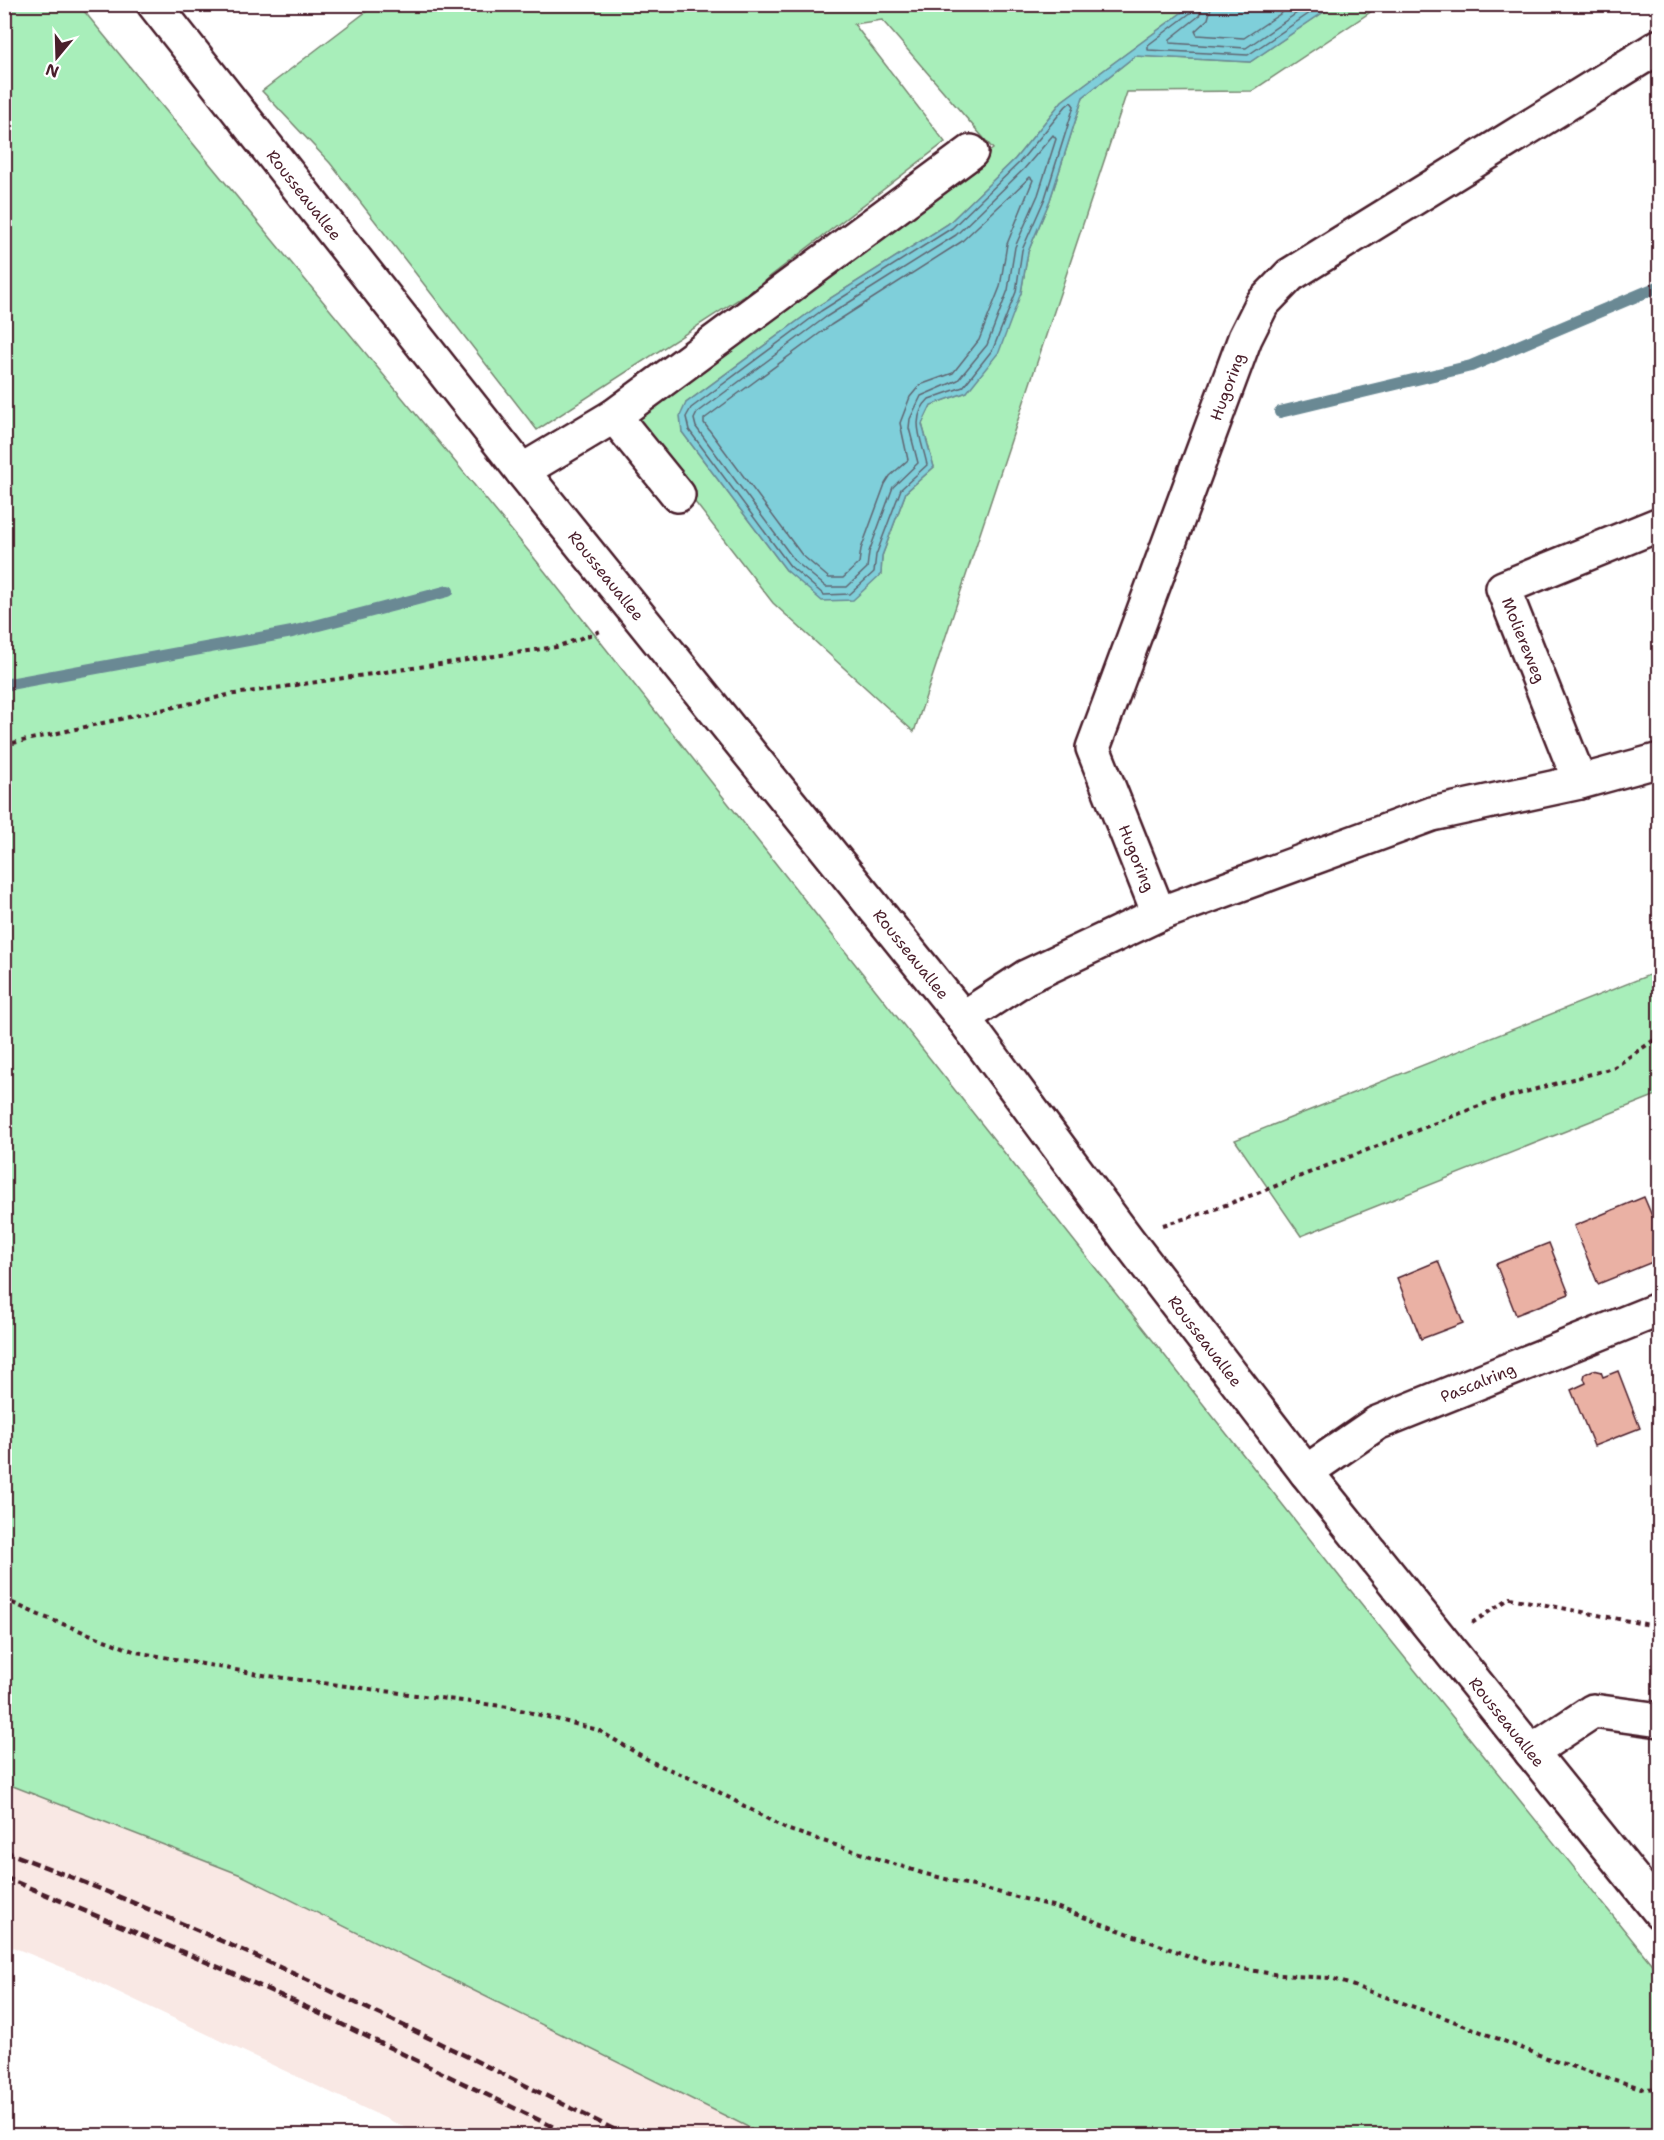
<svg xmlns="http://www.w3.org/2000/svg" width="1664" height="2140" font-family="'Shantell Sans',sans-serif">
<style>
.built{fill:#f9e8e4}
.green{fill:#a8eeba;stroke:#798672;stroke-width:1.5}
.water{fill:#7fcfda;stroke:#6a8994;stroke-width:1.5}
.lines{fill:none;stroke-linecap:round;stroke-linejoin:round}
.shore{stroke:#5f6571;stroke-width:1.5}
.stream{stroke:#6a8994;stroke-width:12}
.building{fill:#eab1a4;stroke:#4a1f2b;stroke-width:1.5}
.minor-casing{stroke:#4a1f2b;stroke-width:38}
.path{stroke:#4a1f2b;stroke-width:4;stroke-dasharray:4.5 4.5;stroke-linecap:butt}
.minor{stroke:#fff;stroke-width:33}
.rail{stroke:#4a1f2b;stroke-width:4.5;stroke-dasharray:9 4.5;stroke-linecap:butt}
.labels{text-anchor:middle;stroke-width:4.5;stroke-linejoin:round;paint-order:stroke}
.street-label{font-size:16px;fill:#4a1f2b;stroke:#fff}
</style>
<rect width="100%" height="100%" fill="#fff"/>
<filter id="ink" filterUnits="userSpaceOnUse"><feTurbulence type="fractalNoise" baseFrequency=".0167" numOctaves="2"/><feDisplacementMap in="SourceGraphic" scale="12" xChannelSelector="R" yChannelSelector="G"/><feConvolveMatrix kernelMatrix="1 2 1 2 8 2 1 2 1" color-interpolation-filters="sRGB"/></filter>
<g filter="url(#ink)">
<!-- built -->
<path class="built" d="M4,1783l237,92 523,260h-343l-337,-159 -79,-32z"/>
<!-- green -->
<g class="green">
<path d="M4,5h75l452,549 812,1027 316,392v162h-895l-523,-260 -236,-92z"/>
<path d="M375,5h817l-130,96 -47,58 -67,65 -130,82 -132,97 -4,29 104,138 95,4 1,-18 24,-64 28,-25 -12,-43 9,-19 36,-13 54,-99 7,-41 22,-52 33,-103 52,-41 115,6 84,-57h47l-129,86 -125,1 -213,640 -141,-129 -143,-185 363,-269 -111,-129 -28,4 91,118 -195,150 -213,138 -207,-267 -68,-72z"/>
<path d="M1659,971v123l-358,142 -66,-96z"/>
</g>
<!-- water -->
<path class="water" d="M1192,5h142l-84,57 -115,-6 -52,41 -33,103 -22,52 -7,41 -22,59 -32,40 -36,13 -9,19 12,43 -28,25 -24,64 -1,18 -28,26 -31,1 -36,-31 -104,-138 -2,-16 6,-13 132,-97 130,-82 67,-65 47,-58z"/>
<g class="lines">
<!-- shore -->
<g class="shore">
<path d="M1195,4l-2,7 -45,34v5l100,5 75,-51"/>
<path d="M1203,4l-4,12 -29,23v4l76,5 64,-44"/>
<path d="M1212,4l-4,15 -13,12 2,4 47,3 51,-34"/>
<path d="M1071,102l3,4 -29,92 -23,52 -6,42 -23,57 -30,38 -34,12c-21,20 -6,43 -2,66l-26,24 -25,66 -2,17 -24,22 -26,1 -34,-29 -101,-136 -3,-13 5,-9 130,-97 131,-83 67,-65 47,-57z"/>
<path d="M1053,135l3,4 -18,56 -23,52 -7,43 -21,55 -29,35 -37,16 -11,23 -1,9 9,35 -25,24 -24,65 -2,16 -20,19h-21l-31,-26 -99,-134 -2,-8 3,-6 129,-96 130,-82 68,-66z"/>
<path d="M1030,177l3,3 -26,64 -7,43 -21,53 -26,33 -33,12 -10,12 -10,26 8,37 -18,16 -5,8 -24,65 -2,14 -16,15h-14l-27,-23 -98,-132v-4l127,-94 130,-83z"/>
</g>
<!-- stream -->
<g class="stream">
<path d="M1280,412l191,-46 189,-80"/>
<path d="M4,685l288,-53 156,-41"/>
</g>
</g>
<!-- building -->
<g class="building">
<path d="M1644,1197l16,38v24l-62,25 -24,-58z"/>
<path d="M1549,1243l20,51 -53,21 -20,-51z"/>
<path d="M1438,1261l25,62 -42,16 -24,-61z"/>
<path d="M1593,1370l8,2 2,5 15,-6 22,57 -46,18 -23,-56 15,-7 -2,-5 1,-4z"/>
</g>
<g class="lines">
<defs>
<g id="minor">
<path id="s1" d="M154,4l368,467 441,547 164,221 179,233 354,440"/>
<path d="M614,416l64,79"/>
<path d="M522,471l92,-55 357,-264"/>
<path d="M1580,782l-77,-194 157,-64"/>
<path id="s2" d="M1159,914l-66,-166 152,-410 17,-34 28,-29 370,-229"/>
<path d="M963,1018l63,-41 133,-63 273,-100 148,-32 80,-22"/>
<path id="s3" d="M1306,1472l71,-49 283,-114"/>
<path d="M1531,1752l62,-41 67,9"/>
</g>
</defs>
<!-- minor casing -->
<use href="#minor" class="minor-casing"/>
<!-- path -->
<g class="path">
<path d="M4,745l224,-50 328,-48 48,-17"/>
<path d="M1163,1225l44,-13 61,-23 221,-87 124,-34 47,-32"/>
<path d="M4,1599l35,16 97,37 133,24 240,31 89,23 54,32 54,23 80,44 136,44 134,34 152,56 71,12 52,3 112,39 109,43 92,29 16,-1"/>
<path d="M1472,1623l38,-25 150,29"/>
</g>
<!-- minor -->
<use href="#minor" class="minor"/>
<!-- rail -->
<g class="rail">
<path d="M4,1851c214,81 419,183 623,285"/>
<path d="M4,1877l212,89 88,40 268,130"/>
</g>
</g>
</g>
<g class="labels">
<!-- street labels -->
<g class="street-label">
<text dy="6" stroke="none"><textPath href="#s1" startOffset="243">Rousseauallee</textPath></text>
<text dy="6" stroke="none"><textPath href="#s2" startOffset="564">Hugoring</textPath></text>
<text dy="6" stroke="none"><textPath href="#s1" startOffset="729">Rousseauallee</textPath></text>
<text transform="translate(1524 640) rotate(68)" y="6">Moliereweg</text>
<text transform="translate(1137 858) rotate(68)" y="6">Hugoring</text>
<text dy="6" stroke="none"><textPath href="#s1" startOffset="1215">Rousseauallee</textPath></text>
<text dy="6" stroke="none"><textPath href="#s1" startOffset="1701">Rousseauallee</textPath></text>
<text dy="6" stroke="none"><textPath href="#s3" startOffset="195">Pascalring</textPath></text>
<text dy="6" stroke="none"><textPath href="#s1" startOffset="2187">Rousseauallee</textPath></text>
</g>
</g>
<!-- margin -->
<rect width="1664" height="2140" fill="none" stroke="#fff" stroke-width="24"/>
<rect x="12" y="12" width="1640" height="2116" fill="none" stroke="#4a1f2b" stroke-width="2" filter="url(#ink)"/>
<!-- north arrow -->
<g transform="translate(57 57) rotate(199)" stroke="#ffffff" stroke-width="4.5" paint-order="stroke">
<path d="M0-4.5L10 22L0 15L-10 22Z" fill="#4a1f2b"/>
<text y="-9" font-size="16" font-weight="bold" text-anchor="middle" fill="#4a1f2b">N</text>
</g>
</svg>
